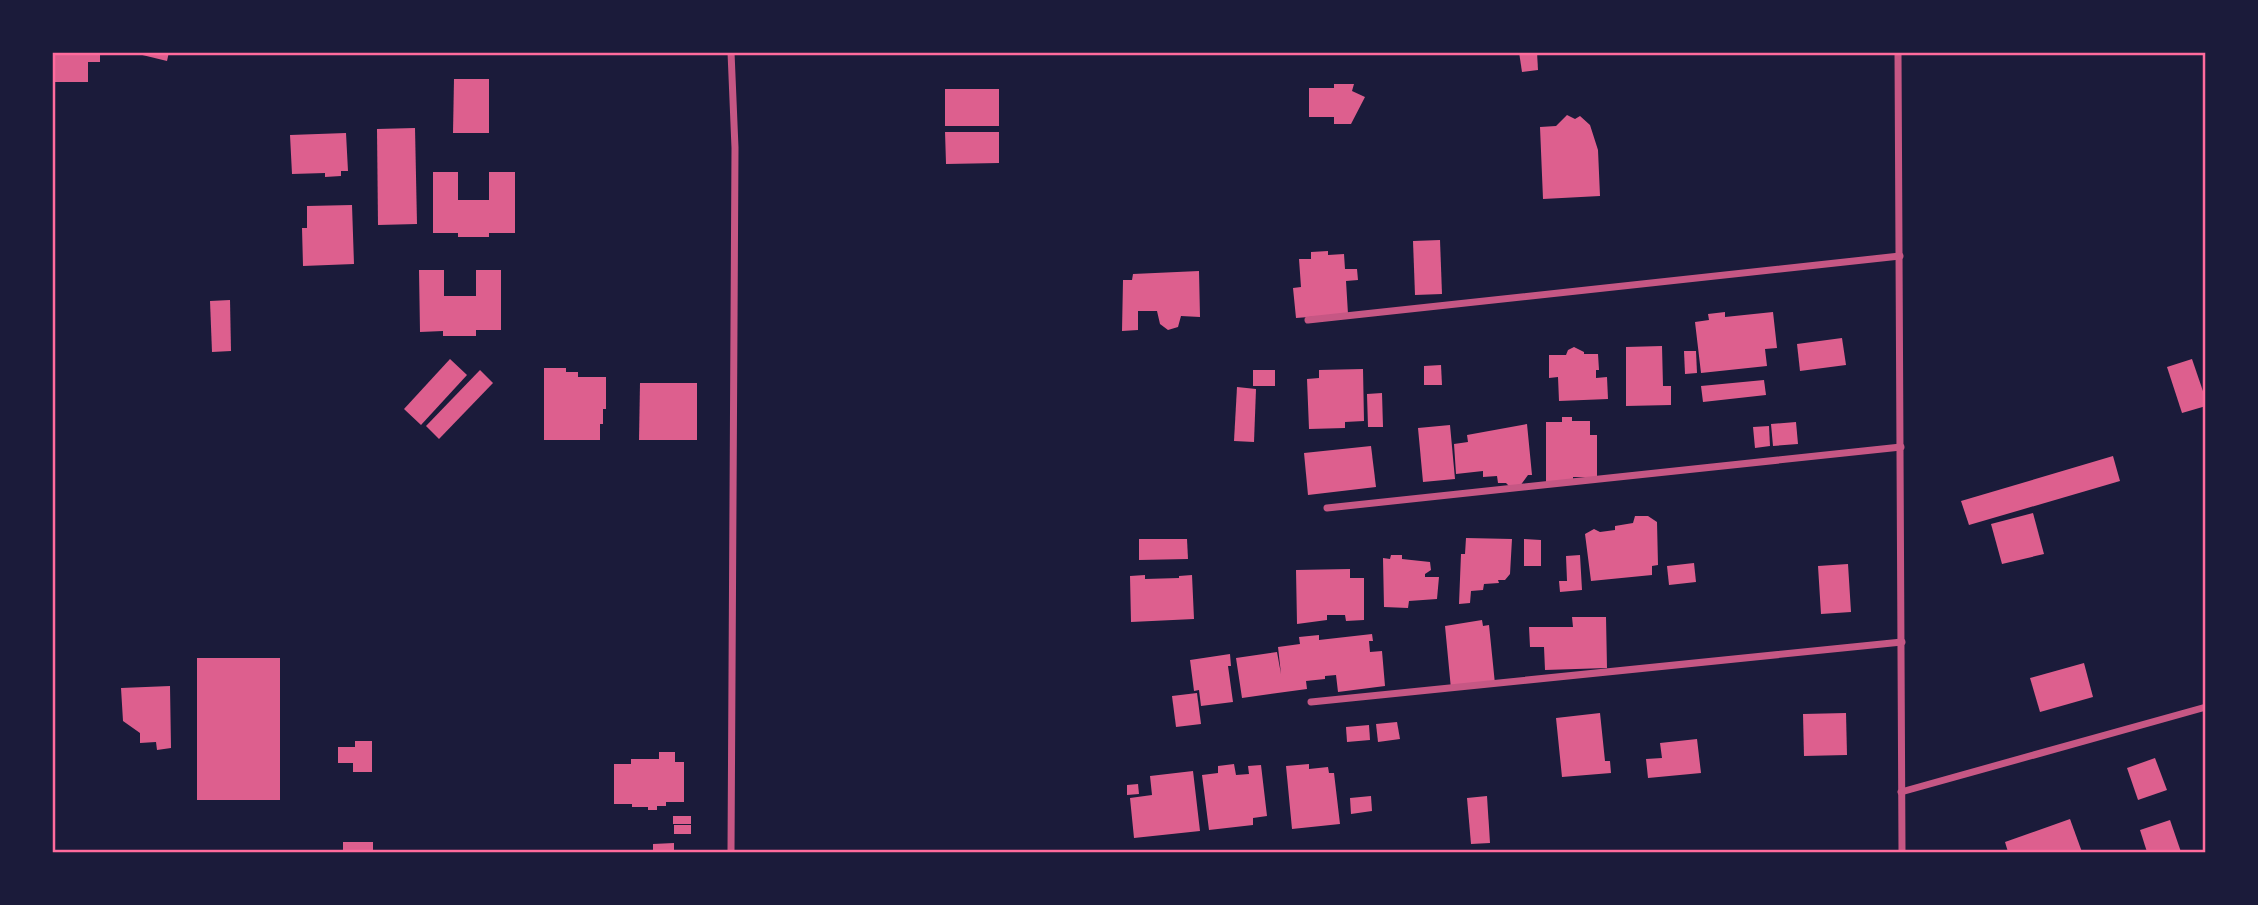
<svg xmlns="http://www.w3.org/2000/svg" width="2258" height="905" font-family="Helvetica,sans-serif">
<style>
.building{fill:#dd5f8e}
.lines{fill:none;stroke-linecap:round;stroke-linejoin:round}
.minor{stroke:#c65784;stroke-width:7}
.neatline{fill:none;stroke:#ff6b9d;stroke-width:2.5}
</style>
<rect width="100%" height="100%" fill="#1b1b3a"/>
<!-- building -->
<g class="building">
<path d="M52,52h48v10h-12v20h-36z"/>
<path d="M130,52h39l-2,9z"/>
<path d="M1519,52h18l1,18 -16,2z"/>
<path d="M454,79h35v54h-36z"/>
<path d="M1334,84h20l-2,7 13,6 -14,27h-17v-7h-25v-29h25z"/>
<rect x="945" y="89" width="54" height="37"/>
<path d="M1567,115l8,4 5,-3 10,9 8,25 2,46 -57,3 -3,-72 16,-1z"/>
<path d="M415,128l2,96 -39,1 -1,-96z"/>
<path d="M945,132h54v31l-53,1z"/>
<path d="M346,133l2,38h-7v5l-16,1v-4l-33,1 -2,-39z"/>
<path d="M433,172h25v28h31v-28h26v61h-26v4h-31v-4h-25z"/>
<path d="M352,205l2,59 -51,2 -1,-38h5v-22z"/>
<path d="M1440,240l2,54 -27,1 -2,-54z"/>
<path d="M1328,251v4l16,-1 1,15h12l1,11 -12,1 2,33 -52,4 -3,-30 8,-1 -2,-28h12v-7z"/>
<path d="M419,270h25v26h32v-26h25v60h-25v6h-33v-5l-23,1z"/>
<path d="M1199,271l1,46 -19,-1 -3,11 -10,3 -8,-6 -3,-13h-19v19l-16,1 1,-51h9l1,-6z"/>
<path d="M230,300l1,51 -19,1 -2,-51z"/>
<path d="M1725,312v5l48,-5 4,36 -12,1 2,17 -66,7 -6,-51 14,-2 -1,-6z"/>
<path d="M1842,338l4,27 -46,6 -3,-27z"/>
<path d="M1662,346l1,40h8v19l-45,1v-59z"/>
<path d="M1574,347l10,5v2h14l1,16h-3v8l11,-1 1,22 -49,2 -1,-24 -9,1v-23h17l2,-5z"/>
<path d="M1684,351h12l1,22 -12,1z"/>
<path d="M450,359l17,16 -46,50 -17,-16z"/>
<path d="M2192,359l14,41v6l-24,7 -15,-46z"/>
<path d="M1441,365l1,20h-18v-19z"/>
<path d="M544,368h22v4h12v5h28v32h-3v15h-3v16h-56z"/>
<path d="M1363,369l1,52 -19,1v6l-36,1 -2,-50 12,-1v-8z"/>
<path d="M480,370l13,13 -54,56 -13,-13z"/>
<rect x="1253" y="370" width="22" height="16"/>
<path d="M1764,380l2,15 -63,7 -2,-16z"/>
<path d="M640,383h57v57h-58z"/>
<path d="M1237,387l19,2 -2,53 -20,-1z"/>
<path d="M1382,393l1,34h-15l-1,-33z"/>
<path d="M1562,417h10v4h18v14h7v42h-24v5h-27v-60h16z"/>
<path d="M1796,422l2,22 -25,2 -2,-22z"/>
<path d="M1527,424l5,51h-4l-8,11 -10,1 -4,-4h-8l-1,-7 -14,1v-6l-27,3 -2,-30 14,-2 -1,-7z"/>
<path d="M1450,425l5,54 -32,3 -5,-54z"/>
<path d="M1769,426l1,20 -15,2 -2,-21z"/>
<path d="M1371,446l5,41 -68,8 -4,-42z"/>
<path d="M2113,456l7,25 -151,44 -8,-24z"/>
<path d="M2033,513l11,41 -42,10 -11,-40z"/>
<path d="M1635,516h13l9,6 1,43 -6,1v9l-61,6 -6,-47 9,-5 6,3 15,-2v-4l18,-3z"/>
<path d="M1466,538l46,1 -2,35 -5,6h-7l1,3 -15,1 -1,6 -12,1 -1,12 -11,1 2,-50h4z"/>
<path d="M1139,539h48l1,20 -49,1z"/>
<path d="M1524,539l17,1v26h-17z"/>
<path d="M1391,555h11v4l28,3 1,8 -6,4v3h14l-2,22 -28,2 -1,7 -24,-1 -1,-49 7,1z"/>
<path d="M1580,555l2,35 -22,2 -1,-11h8l-1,-25z"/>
<path d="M1694,563l2,19 -27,3 -2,-19z"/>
<path d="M1848,564l3,48 -30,2 -3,-48z"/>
<path d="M1350,569v9h14v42l-18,1 -1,-6h-18v5l-30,4 -1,-54z"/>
<path d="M1145,575v4l34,-1v-2l13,-1 2,44 -63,3 -1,-46z"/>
<path d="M1572,617h34l1,51 -62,2 -1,-23h-14l-1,-20h44z"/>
<path d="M1482,620l1,6 6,-1 6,59 -44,5 -6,-63z"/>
<path d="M1372,634l1,7h-4l1,11 12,-1 3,35 -47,6 -2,-17 -11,1v3l-19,2 1,8 -65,9 -6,-40 41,-6 4,22 -3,-27 22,-3 -1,-7 20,-2v5z"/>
<path d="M1230,654l1,12h-3l5,36 -32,4 -2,-16 -5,1 -4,-31z"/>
<rect x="197" y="658" width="83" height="142"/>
<path d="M2084,663l9,34 -53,15 -10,-34z"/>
<path d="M170,686l1,62 -14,2 -1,-8 -16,1v-10l-17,-12 -2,-33z"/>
<path d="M1197,693l4,31 -25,3 -4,-31z"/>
<path d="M1600,713l5,48h5l1,12 -49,4 -6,-59z"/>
<path d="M1846,713l1,42 -43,1 -1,-42z"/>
<path d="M1397,722l3,17 -22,3 -2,-18z"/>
<path d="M1369,725l1,15 -23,2 -1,-15z"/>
<path d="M1697,739l4,34 -53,5 -2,-19 16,-1 -2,-15z"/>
<path d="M355,741h17v31h-19v-9h-15v-16h17z"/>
<path d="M659,752h16v10h9v40h-18v4h-9v4h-9v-3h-16v-3h-18v-40h17v-5h28z"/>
<path d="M2155,758l12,32 -29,10 -11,-32z"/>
<path d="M1234,764l2,11 13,-1 -1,-8 13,-1 6,51 -14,2v7l-44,5 -7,-55 16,-2v-7z"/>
<path d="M1309,764v5l19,-2 1,6h5l6,51 -48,5 -6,-63z"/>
<path d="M1193,771l7,60 -66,7 -4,-40 22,-3 -2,-19z"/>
<path d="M1138,784l1,10 -12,1v-10z"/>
<path d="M1371,796l1,15 -21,3 -1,-16z"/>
<path d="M1487,796l3,47 -19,1 -4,-46z"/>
<rect x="673" y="816" width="18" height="8"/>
<path d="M2070,819l12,33h-74l-3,-10z"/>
<path d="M2170,820l11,32h-34l-7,-22z"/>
<rect x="674" y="825" width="17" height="9"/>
<rect x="343" y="842" width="30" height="10"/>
<path d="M674,843v9h-21v-8z"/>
</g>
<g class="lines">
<!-- minor -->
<g class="minor">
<path d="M1898,52l4,800"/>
<path d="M1308,320l592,-64"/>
<path d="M1327,508l574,-61"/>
<path d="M1311,702l591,-60"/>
<path d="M1901,792l305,-85"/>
<path d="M731,852l4,-704 -4,-96"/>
</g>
</g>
<!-- border -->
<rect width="2258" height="905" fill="none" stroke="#1b1b3a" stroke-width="108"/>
<rect x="54" y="54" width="2150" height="797" class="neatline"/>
</svg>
